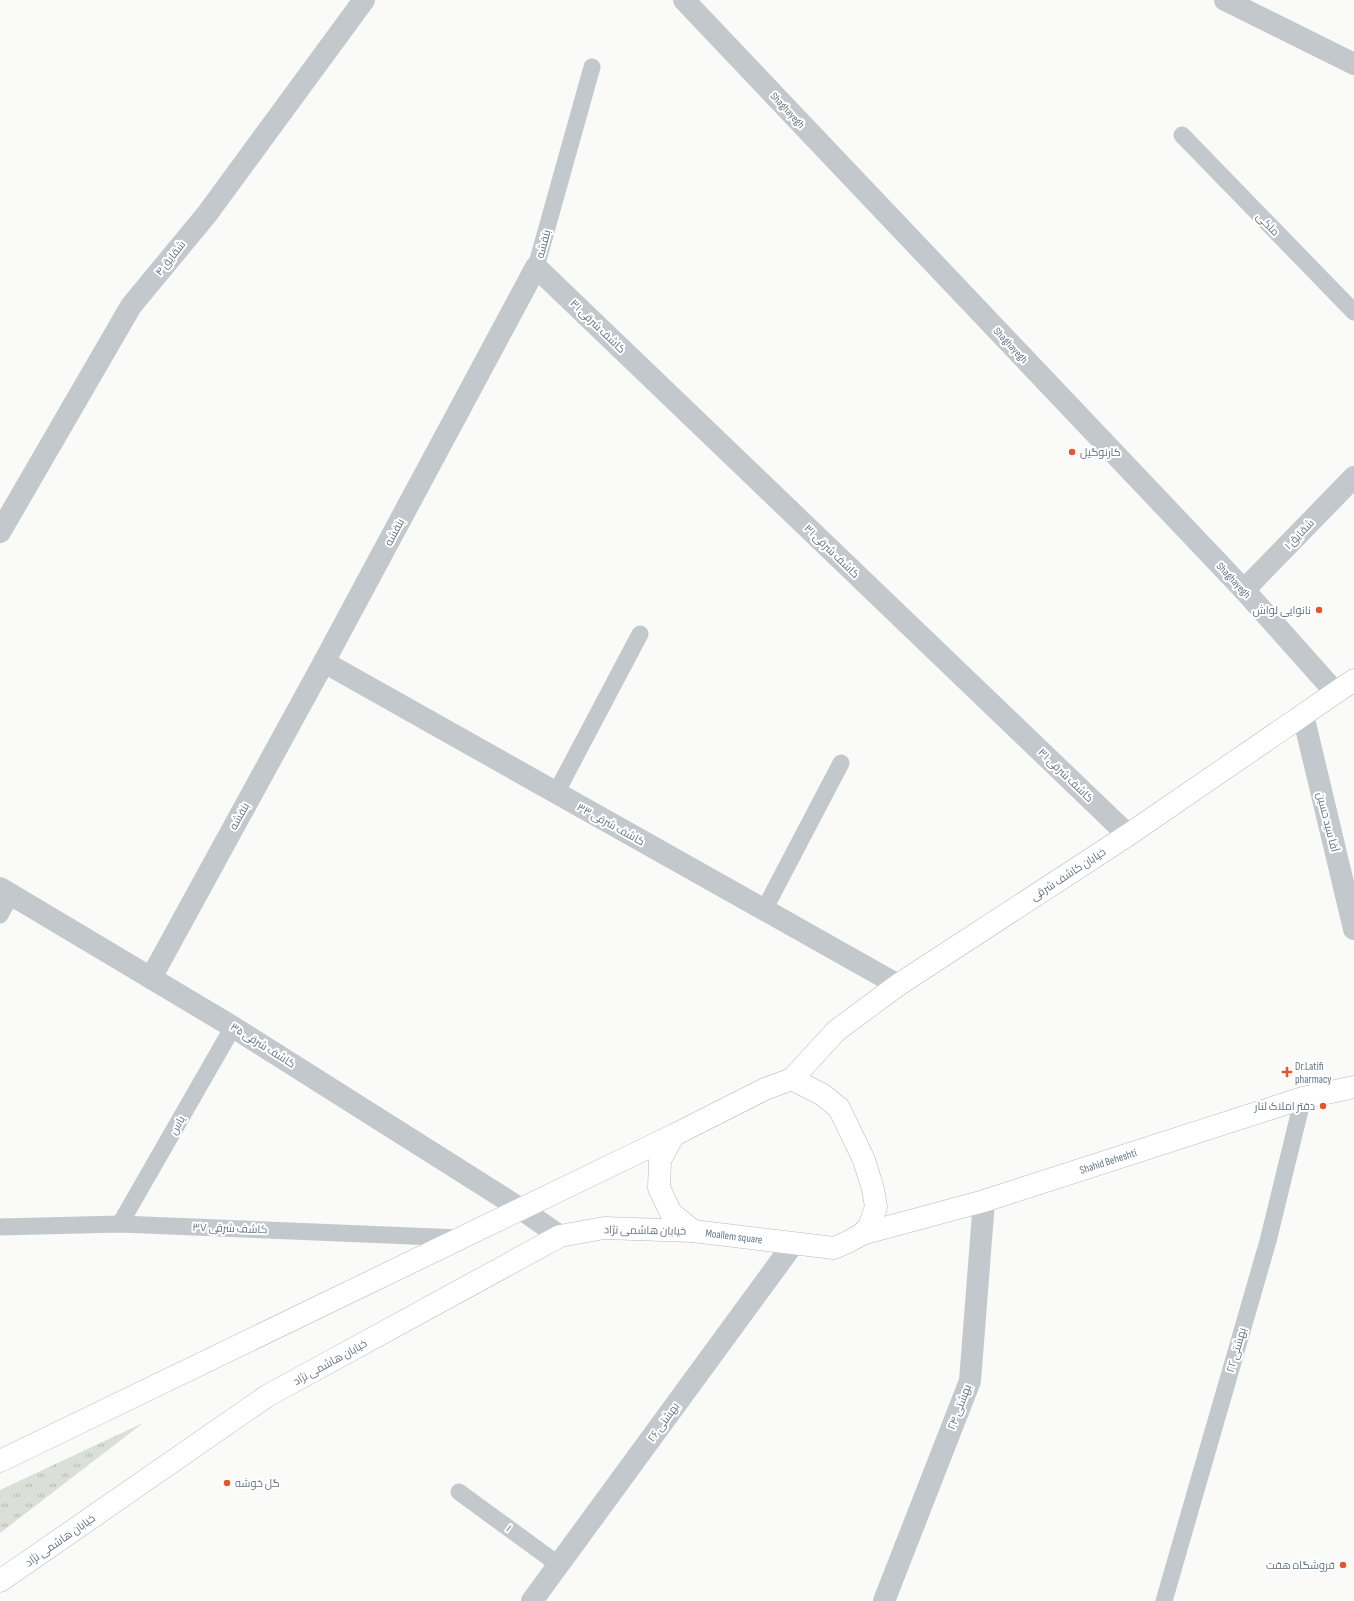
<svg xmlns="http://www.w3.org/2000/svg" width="1354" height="1601" font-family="'Sofia Sans Condensed',Cairo,sans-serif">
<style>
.park{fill:url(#park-tufts)}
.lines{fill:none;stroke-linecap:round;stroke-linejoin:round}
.secondary-casing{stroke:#b3babf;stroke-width:23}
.service{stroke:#c3c8cc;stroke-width:17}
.minor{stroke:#c3c8cc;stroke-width:22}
.tertiary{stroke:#c3c8cc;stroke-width:22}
.secondary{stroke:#fff;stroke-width:22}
.poi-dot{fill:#e4572e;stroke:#fff;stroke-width:1.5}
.labels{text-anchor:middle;stroke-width:4;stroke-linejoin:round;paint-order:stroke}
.street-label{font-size:11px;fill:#657683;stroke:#fff}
.poi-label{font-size:11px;fill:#657683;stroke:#fff;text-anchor:start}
</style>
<defs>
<pattern id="park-tufts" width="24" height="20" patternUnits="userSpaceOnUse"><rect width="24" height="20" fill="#dadfd7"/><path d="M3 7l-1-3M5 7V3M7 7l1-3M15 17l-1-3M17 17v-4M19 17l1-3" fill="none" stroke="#b4b9b4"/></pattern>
</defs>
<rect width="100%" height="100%" fill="#fafaf8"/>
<!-- park -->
<path class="park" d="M143,1423l-143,110v-43z"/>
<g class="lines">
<defs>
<g id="secondary">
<path d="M792,1079l44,-48 62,-46 230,-150 226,-155"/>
<path d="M792,1079l31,16 16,13 25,52 9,29 3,18 -7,20 -7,7 -14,8 -14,6 -141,-17 -22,-18 -12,-25 1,-28 14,-25 91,-46z"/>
<path d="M862,1234l122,-33 319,-103 51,-11"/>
<path d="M0,1461l674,-326"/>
<path d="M0,1581l267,-185 293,-160 44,-8 89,3"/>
</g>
</defs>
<!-- secondary casing -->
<use href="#secondary" class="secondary-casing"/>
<!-- service -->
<g class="service">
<path d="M1182,135l172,177"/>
<path d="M536,267l56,-200"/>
<path d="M556,793l84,-159"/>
<path d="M764,910l77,-147"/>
<path d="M0,915l11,-20"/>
<path d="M120,1224l113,-197"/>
<path d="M0,1227l120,-3 340,14"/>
<path d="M459,1492l100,73"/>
<path d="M1164,1601l104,-360 35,-143"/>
</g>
<!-- minor -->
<g class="minor">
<path d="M1225,0l129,64"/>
<path d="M0,532l131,-226 76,-92 157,-214"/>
<path d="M1244,590l110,-113"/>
<path d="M324,662l574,323"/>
<path d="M1303,715l51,214"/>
<path d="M0,888l233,139 288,182 39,27"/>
<path d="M151,978l173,-316 212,-395 592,568"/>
<path d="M532,1601l262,-358"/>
<path d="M884,1601l86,-220 14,-180"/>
</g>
<!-- tertiary -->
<path class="tertiary" d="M684,0l560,590 92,103"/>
<!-- secondary -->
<use href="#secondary" class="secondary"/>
</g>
<!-- markers -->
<g class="poi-dot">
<circle cx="1072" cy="452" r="4"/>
<circle cx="1319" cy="610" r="4"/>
<path d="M1285 1066h4v4h4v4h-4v4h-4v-4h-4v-4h4z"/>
<circle cx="1323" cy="1106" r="4"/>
<circle cx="227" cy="1483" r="4"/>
<circle cx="1343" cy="1565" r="4"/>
</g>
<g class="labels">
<!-- street labels -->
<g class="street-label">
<text transform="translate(788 110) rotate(47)" y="4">Shaghayegh</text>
<text transform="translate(1268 224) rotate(46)" y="4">ملکی</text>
<text transform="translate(543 244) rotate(-75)" y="4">بنفشه</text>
<text transform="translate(170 258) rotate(-51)" y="4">شقایق ۴</text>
<text transform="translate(598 326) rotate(44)" y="4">کاشف شرقی ۳۱</text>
<text transform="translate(1011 345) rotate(47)" y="4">Shaghayegh</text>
<text transform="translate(394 532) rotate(-62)" y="4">بنفشه</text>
<text transform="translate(1299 534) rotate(-46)" y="4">شقایق ۱</text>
<text transform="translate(832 551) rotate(44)" y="4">کاشف شرقی ۳۱</text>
<text transform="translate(1234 580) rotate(47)" y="4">Shaghayegh</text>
<text transform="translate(1066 775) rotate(44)" y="4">کاشف شرقی ۳۱</text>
<text transform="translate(239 816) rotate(-61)" y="4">بنفشه</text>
<text transform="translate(1328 822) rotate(76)" y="4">آقا سید حسین</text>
<text transform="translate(611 824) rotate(29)" y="4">کاشف شرقی ۳۳</text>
<text transform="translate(1068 874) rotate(-33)" y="4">خیابان کاشف شرقی</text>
<text transform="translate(263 1045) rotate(32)" y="4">کاشف شرقی ۳۵</text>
<text transform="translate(177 1125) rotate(-60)" y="4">یاس</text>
<text transform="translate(1108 1161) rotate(-18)" y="4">Shahid Beheshti</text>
<text transform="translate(230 1228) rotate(2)" y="4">کاشف شرقی ۳۷</text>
<text transform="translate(645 1230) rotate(1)" y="4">خیابان هاشمی نژاد</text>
<text transform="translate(734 1236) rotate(7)" y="4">Moallem square</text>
<text transform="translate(1236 1350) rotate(-74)" y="4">بهشتی ۲۲</text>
<text transform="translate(330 1362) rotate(-29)" y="4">خیابان هاشمی نژاد</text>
<text transform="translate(959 1407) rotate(-69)" y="4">بهشتی ۲۴</text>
<text transform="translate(663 1422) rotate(-54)" y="4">بهشتی ۲۶</text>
<text transform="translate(509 1528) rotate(36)" y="4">۱</text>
<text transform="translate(60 1540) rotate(-35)" y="4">خیابان هاشمی نژاد</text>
</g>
<!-- poi labels -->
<g class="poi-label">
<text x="1080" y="456">کارنوگیل</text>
<text x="1311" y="614" text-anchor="end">نانوایی لواش</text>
<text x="1295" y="1070">Dr.Latifi<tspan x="1295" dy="13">pharmacy</tspan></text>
<text x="1315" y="1110" text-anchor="end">دفتر املاک لنار</text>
<text x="235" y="1487">گل خوشه</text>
<text x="1335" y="1569" text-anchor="end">فروشگاه هفت</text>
</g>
</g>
</svg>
